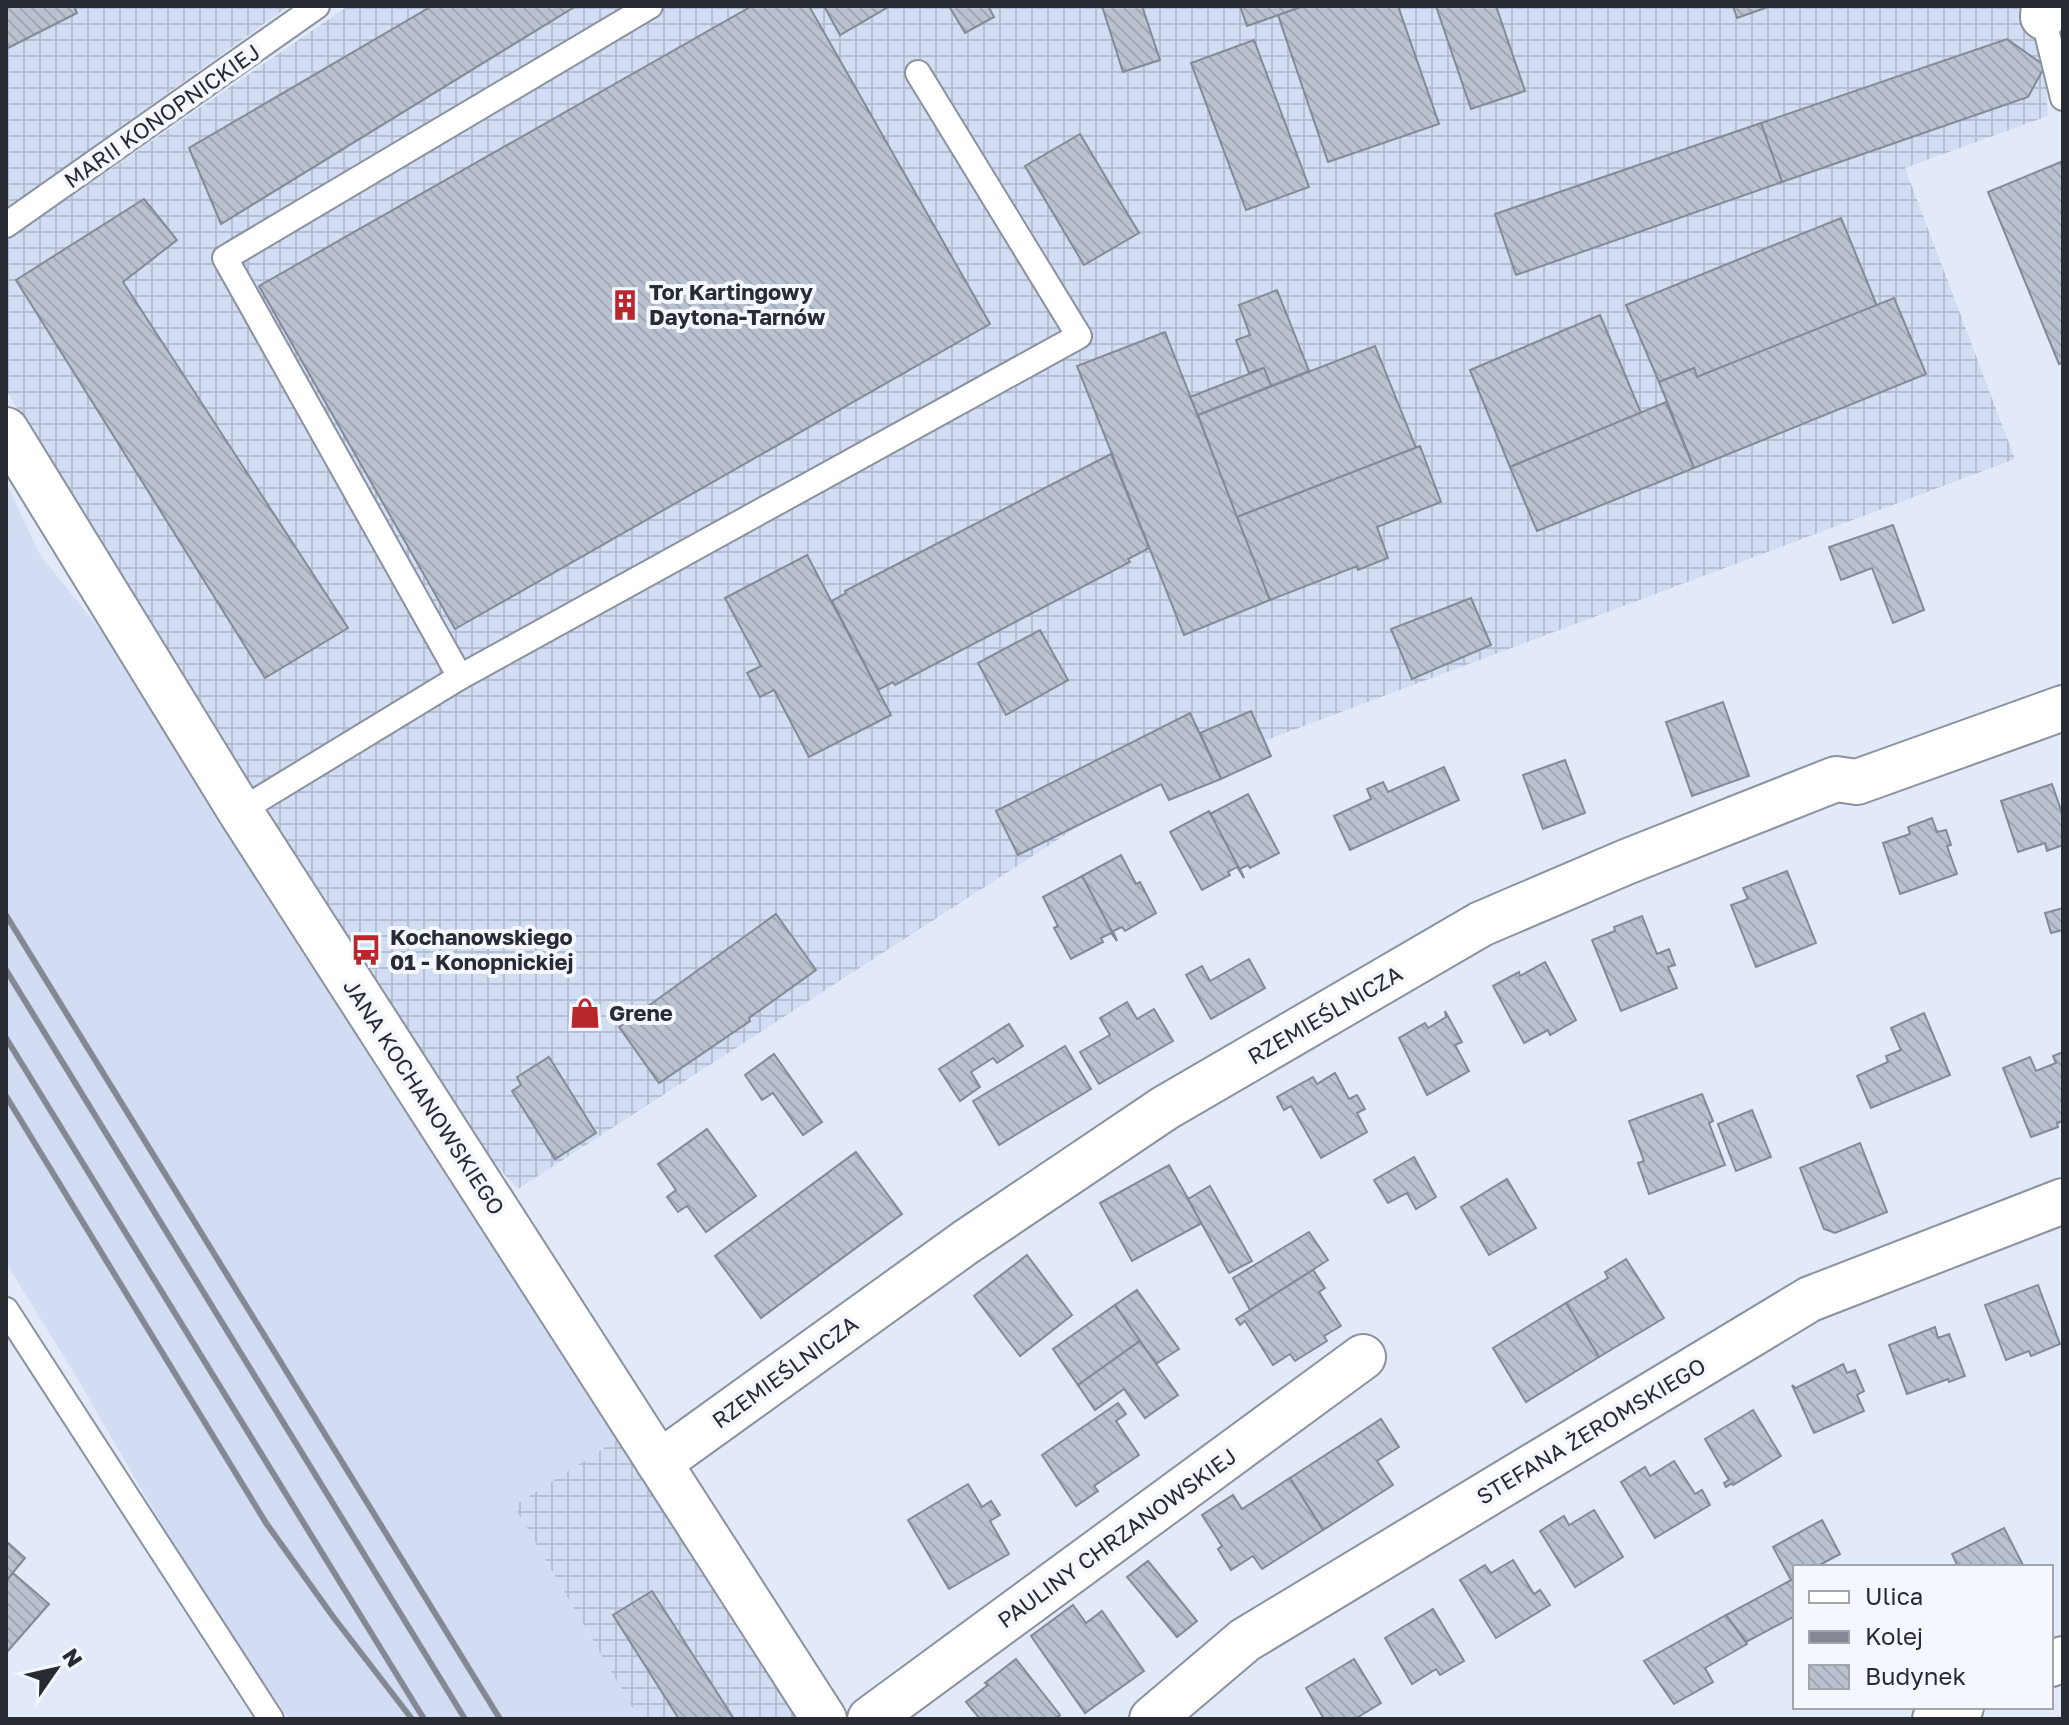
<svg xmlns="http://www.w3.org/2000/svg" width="2069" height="1725" font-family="'Golos Text',sans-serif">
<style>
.built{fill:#d2ddf3}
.industrial{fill:url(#industrial-grid)}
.building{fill:url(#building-back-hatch);stroke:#838a97;stroke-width:2}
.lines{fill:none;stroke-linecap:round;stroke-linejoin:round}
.service-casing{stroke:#8a919f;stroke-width:28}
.minor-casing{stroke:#8a919f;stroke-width:48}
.tertiary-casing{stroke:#8a919f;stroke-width:48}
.service{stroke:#fff;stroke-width:24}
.minor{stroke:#fff;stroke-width:44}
.tertiary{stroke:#fff;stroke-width:44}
.rail{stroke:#838892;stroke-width:6}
.labels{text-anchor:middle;stroke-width:8;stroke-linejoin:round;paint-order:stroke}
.street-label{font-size:22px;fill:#282b31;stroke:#f4f7fd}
.poi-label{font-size:22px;font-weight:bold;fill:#282b31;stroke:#f4f7fd;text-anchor:start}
</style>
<defs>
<pattern id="industrial-grid" width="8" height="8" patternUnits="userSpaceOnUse" patternTransform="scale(2)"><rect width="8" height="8" fill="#d2ddf3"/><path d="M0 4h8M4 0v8" fill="none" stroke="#b4bed1"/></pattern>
<pattern id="building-back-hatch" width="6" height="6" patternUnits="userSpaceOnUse" patternTransform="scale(2)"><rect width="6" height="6" fill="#bac2d0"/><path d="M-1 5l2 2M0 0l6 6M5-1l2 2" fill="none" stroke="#a0a7b3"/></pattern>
</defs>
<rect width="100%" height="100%" fill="#e2eaf9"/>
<!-- built -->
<path class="built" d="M6,482l34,73 116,144 465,738 -107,69 125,213h-350l-89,-128 -121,-210 -73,-118z"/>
<!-- industrial -->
<g class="industrial">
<path d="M6,6h283l-283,203z"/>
<path d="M348,6h1687l10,60 3,50 -143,52 110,291 -879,330 -618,400 -39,-42 -230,-357 -243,-400v-149z"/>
<path d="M621,1437l186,282h-168l-125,-213z"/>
</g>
<!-- building -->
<g class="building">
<path d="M6,6h68l3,7 -71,36z"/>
<path d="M432,6h144l-355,218 -32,-76z"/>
<path d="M752,6h57l181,318 -535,305 -196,-343z"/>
<path d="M824,6h66l-50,29z"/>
<path d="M949,6h39l6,11 -29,16z"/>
<path d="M1102,6h40l18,54 -37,12z"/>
<path d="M1240,6h58l1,2 -52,18z"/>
<path d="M1304,6h94l41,118 -111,38 -50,-147z"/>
<path d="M1436,6h60l29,85 -54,18z"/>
<path d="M1733,6h38l-34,12z"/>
<path d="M2007,39l38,27 -17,31 -246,85 -21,-59z"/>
<path d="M1254,40l55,147 -63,23 -55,-147z"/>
<path d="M1761,123l21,59 -266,93 -21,-61z"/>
<path d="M1080,134l59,99 -55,32 -59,-99z"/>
<path d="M2063,161v201l-4,2 -71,-172z"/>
<path d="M144,199l33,41 -54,42 225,346 -83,50 -249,-398z"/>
<path d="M1841,218l36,88 -180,71 -3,-9 -35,14 -33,-77z"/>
<path d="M1277,290l32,81 -38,15 -7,-18 -15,5 -13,-33 14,-5 -11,-30z"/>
<path d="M1894,298l32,76 -232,94 -35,-86 35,-14 3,9z"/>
<path d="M1600,315l41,98 -131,54 -40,-97z"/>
<path d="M1165,332l105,268 -86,35 -107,-269z"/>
<path d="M1375,346l41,102 -179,69 -39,-102z"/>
<path d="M1264,368l7,18 -73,29 -8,-18z"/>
<path d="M1666,402l28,66 -157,63 -27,-64z"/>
<path d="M1420,446l21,56 -64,25 11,31 -30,12 -1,-4 -87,34 -33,-83z"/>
<path d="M1111,454l38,94 -21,11 2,3 -235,123 -2,-3 -15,8 -46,-89 14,-8 -1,-2z"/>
<path d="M1893,525l31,85 -31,13 -21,-55 -31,12 -12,-33z"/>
<path d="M807,555l84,160 -82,42 -35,-67 -14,7 -13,-24 14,-7 -36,-68z"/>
<path d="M1471,598l20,47 -79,34 -21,-50z"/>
<path d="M1040,630l28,50 -62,35 -28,-52z"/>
<path d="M1723,702l26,74 -57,20 -26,-74z"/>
<path d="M1251,711l20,45 -50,23 -21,-46z"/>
<path d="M1190,713l31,66 -52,21 -8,-16 -143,71 -22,-44z"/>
<path d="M1565,760l20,53 -42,16 -20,-54z"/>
<path d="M1444,767l15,33 -109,50 -16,-34 37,-17 -4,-10 16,-7 5,10z"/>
<path d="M2052,784l11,32v29l-16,6 -2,-8 -27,9 -17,-51z"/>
<path d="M1248,794l31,59 -29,15 -2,-3 -8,4 4,9 -34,-64z"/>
<path d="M1209,811l35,67 -7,-11 -9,5 2,3 -28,15 -32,-58z"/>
<path d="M1932,818l5,14 9,-2 5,15 -4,1 10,28 -57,20 -17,-51 27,-9 -2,-7z"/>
<path d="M1121,855l15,29 4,-2 16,31 -31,18 -3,-4 -9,4 4,10 -35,-65z"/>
<path d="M1787,871l29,72 -60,24 -25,-62 17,-6 -5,-11z"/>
<path d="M1082,876l35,65 -6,-8 -10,5 2,4 -32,17 -17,-31 4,-2 -15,-29z"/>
<path d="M2063,908v22l-12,3 -6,-20z"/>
<path d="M776,914l40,56 -67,48 1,3 -91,62 -40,-56z"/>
<path d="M1642,916l15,38 12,-5 6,16 -7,2 9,21 -56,23 -29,-71 23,-9 -1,-4z"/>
<path d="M1249,959l16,29 -54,31 -25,-44 16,-9 8,15z"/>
<path d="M1545,962l31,58 -26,15 -2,-5 -24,13 -31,-57 26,-14 1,4z"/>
<path d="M1127,1002l10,17 17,-10 19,32 -74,43 -19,-32 30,-17 -10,-17z"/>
<path d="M1445,1011l17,31 -7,3 14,26 -42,24 -28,-57 26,-15 3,5 18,-11z"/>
<path d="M1924,1013l26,62 -79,33 -14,-32 31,-14 -2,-6 15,-6 -10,-22z"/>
<path d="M1009,1024l14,22 -26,17 -4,-5 -22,14 9,15 -20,14 -21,-32z"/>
<path d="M1065,1046l26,43 -92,56 -26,-44z"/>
<path d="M2063,1052v69l-6,2 1,4 -27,10 -28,-69 27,-11 6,14 20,-8 -3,-7z"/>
<path d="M774,1054l48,68 -19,13 -30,-42 -11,7 -17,-25z"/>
<path d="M549,1057l47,76 -41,26 -43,-68 9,-6 -4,-8z"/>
<path d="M1335,1073l14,26 8,-4 8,14 -8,4 10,19 -46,26 -30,-52 -7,4 -7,-13 36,-20 4,7z"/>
<path d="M1702,1094l11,27 -4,2 16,42 -76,29 -11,-31 6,-2 -15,-40z"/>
<path d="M1752,1110l19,47 -35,14 -18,-47z"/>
<path d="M707,1129l49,67 -50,36 -19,-26 -9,6 -11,-15 9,-7 -18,-26z"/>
<path d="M1860,1143l27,69 -52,21 -11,-4 -24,-61z"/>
<path d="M856,1152l46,62 -141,104 -46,-62z"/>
<path d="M1414,1157l22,40 -20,12 -9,-16 -19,10 -14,-23z"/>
<path d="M1169,1165l33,58 -70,38 -32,-58z"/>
<path d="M1507,1179l29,49 -47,27 -28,-48z"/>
<path d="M1210,1186l42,75 -23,12 -41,-74z"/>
<path d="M1309,1232l19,28 -78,50 -17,-32z"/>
<path d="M1027,1255l45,60 -52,41 -46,-60z"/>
<path d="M1626,1259l38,59 -65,39 -33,-54 42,-25 -3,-6z"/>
<path d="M1313,1270l12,18 -6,4 22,34 -17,10 3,5 -32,20 -5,-7 -17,11 -28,-44 -5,4 -4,-6z"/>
<path d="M2038,1285l22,59 -29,12 -2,-5 -23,9 -21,-55z"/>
<path d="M1137,1290l42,59 -23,15 -41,-59z"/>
<path d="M1566,1303l33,54 -73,45 -33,-54z"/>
<path d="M1115,1305l25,36 -62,44 -25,-36z"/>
<path d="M1935,1327l3,11 11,-4 16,42 -16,6 -1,-3 -41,15 -18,-49z"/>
<path d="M1140,1341l38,54 -33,23 -21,-29 -29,21 -17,-25z"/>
<path d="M1843,1364l4,9 8,-3 9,21 -7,4 7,16 -50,22 -22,-48 4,3z"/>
<path d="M1118,1403l8,11 -10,7 23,34 -45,31 4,5 -22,15 -34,-51z"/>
<path d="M1753,1410l28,46 -48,29 -1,-2 -6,4 -2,-4 5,-3 -24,-41z"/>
<path d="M1381,1419l18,28 -22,14 16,24 -70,45 -33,-52z"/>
<path d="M1674,1461l21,33 7,-4 8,15 -55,33 -34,-56 24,-15 5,9z"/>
<path d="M1290,1478l33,52 -61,39 -9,-13 -22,14 -13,-21 4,-3 -20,-31 31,-20 9,14z"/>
<path d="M968,1484l14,23 9,-6 9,14 -10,6 19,33 -60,35 -41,-69z"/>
<path d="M1594,1510l29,47 -48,30 -35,-56 24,-15 5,9z"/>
<path d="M1822,1520l18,34 -24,13h-21v11l-4,2 -18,-33z"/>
<path d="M2004,1528l20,39h-66l-6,-13z"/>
<path d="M6,1541l19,17 -19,23z"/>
<path d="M1513,1560l21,34 6,-4 10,15 -54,33 -36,-58 25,-15 6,8z"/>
<path d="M1148,1561l49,60 -20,16 -50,-60z"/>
<path d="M13,1573l36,31 -43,49v-72z"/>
<path d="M1795,1578v38l-49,26 -20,-27z"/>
<path d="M652,1591l82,128h-55l-66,-104z"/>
<path d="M1073,1605l13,18 16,-12 42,60 -59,42 -54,-77z"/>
<path d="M1433,1609l31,52 -24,14 -4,-6 -24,15 -27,-46z"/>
<path d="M1726,1615l21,29 -42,24 8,14 -39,22 -30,-43z"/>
<path d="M1016,1659l44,56 -5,4h-75l-14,-17 22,-17 -3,-2z"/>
<path d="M1354,1659l27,44 -26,16h-31l-18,-31z"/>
</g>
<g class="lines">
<defs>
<g id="service">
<path d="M2043,17l20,81"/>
<path d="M6,225l311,-219"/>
<path d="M460,677l619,-341 -161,-263"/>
<path d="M240,811l220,-134 -235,-419 425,-252"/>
<path d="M6,1310l265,409"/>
</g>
<g id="minor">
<path d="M2043,17l1,-11"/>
<path d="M659,1463l307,-221 199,-134 316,-184 145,-62 210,-83 21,3 206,-74"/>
<path d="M2051,1664l12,-5"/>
<path d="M870,1719l493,-362"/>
<path d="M1152,1719l93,-79 565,-341 253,-98"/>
<path d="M1935,1719l26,-12"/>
</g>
<path id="tertiary" d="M6,430l234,381 584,908"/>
</defs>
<!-- service casing -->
<use href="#service" class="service-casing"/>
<!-- minor casing -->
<use href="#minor" class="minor-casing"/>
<!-- tertiary casing -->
<use href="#tertiary" class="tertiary-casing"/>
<!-- service -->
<use href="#service" class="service"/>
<!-- minor -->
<use href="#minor" class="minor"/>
<!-- tertiary -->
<use href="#tertiary" class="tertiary"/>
<!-- rail -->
<g class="rail">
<path d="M6,915l494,804"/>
<path d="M6,970l459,749"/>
<path d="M6,1038l418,681"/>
<path d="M6,1096l260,427 68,95 78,101"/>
</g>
</g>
<!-- icons -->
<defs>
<symbol id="building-bare" viewBox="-9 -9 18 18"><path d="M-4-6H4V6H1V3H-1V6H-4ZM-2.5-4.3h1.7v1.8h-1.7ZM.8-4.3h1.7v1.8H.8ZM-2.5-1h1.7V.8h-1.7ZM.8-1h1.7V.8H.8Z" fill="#b7272c" stroke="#f4f7fd" stroke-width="2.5" paint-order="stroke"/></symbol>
<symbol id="bus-bare" viewBox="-9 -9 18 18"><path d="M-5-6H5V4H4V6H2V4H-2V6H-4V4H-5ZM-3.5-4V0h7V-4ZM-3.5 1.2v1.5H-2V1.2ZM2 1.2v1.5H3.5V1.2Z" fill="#b7272c" stroke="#f4f7fd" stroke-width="2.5" paint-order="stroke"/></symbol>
<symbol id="shop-bare" viewBox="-9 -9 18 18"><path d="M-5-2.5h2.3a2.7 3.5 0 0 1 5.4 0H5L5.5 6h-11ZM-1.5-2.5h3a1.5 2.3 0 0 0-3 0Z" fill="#b7272c" stroke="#f4f7fd" stroke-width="2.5" paint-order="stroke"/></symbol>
</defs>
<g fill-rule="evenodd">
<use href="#building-bare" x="603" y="283" width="44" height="44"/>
<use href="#bus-bare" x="344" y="928" width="44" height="44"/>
<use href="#shop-bare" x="563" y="991" width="44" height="44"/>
</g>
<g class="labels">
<!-- street labels -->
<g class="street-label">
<text transform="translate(162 116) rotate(-35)" y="8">MARII KONOPNICKIEJ</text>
<text transform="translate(1325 1015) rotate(-30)" y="8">RZEMIEŚLNICZA</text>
<text transform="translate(424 1097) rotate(57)" y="8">JANA KOCHANOWSKIEGO</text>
<text transform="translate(785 1372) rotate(-36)" y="8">RZEMIEŚLNICZA</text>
<text transform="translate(1591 1431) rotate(-31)" y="8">STEFANA ŻEROMSKIEGO</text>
<text transform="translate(1117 1538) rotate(-36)" y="8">PAULINY CHRZANOWSKIEJ</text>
</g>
<!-- poi labels -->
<g class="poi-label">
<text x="649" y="300">Tor Kartingowy<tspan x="649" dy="25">Daytona-Tarnów</tspan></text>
<text x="390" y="945">Kochanowskiego<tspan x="390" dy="25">01 - Konopnickiej</tspan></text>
<text x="609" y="1021">Grene</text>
</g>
</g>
<!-- border -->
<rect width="2069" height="1725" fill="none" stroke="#282b31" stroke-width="16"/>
<!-- legend -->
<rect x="1793" y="1565" width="260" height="144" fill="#f4f7fd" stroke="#a2a5ab" stroke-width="2"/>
<rect x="1809" y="1591" width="40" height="12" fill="#ffffff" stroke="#a2a5ab" stroke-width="2"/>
<text x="1865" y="1605" font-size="24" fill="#282b31">Ulica</text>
<rect x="1809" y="1631" width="40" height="12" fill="#838892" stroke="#a2a5ab" stroke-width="2"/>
<text x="1865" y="1645" font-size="24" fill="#282b31">Kolej</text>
<rect x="1809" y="1665" width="40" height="24" fill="url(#building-back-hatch)" stroke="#a2a5ab" stroke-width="2"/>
<text x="1865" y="1685" font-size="24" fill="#282b31">Budynek</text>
<!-- north arrow -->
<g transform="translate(56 1669) rotate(56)" stroke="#f4f7fd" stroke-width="6" paint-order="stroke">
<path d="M0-6L14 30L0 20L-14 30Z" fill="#282b31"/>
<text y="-12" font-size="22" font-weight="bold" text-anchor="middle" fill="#282b31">N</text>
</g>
</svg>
